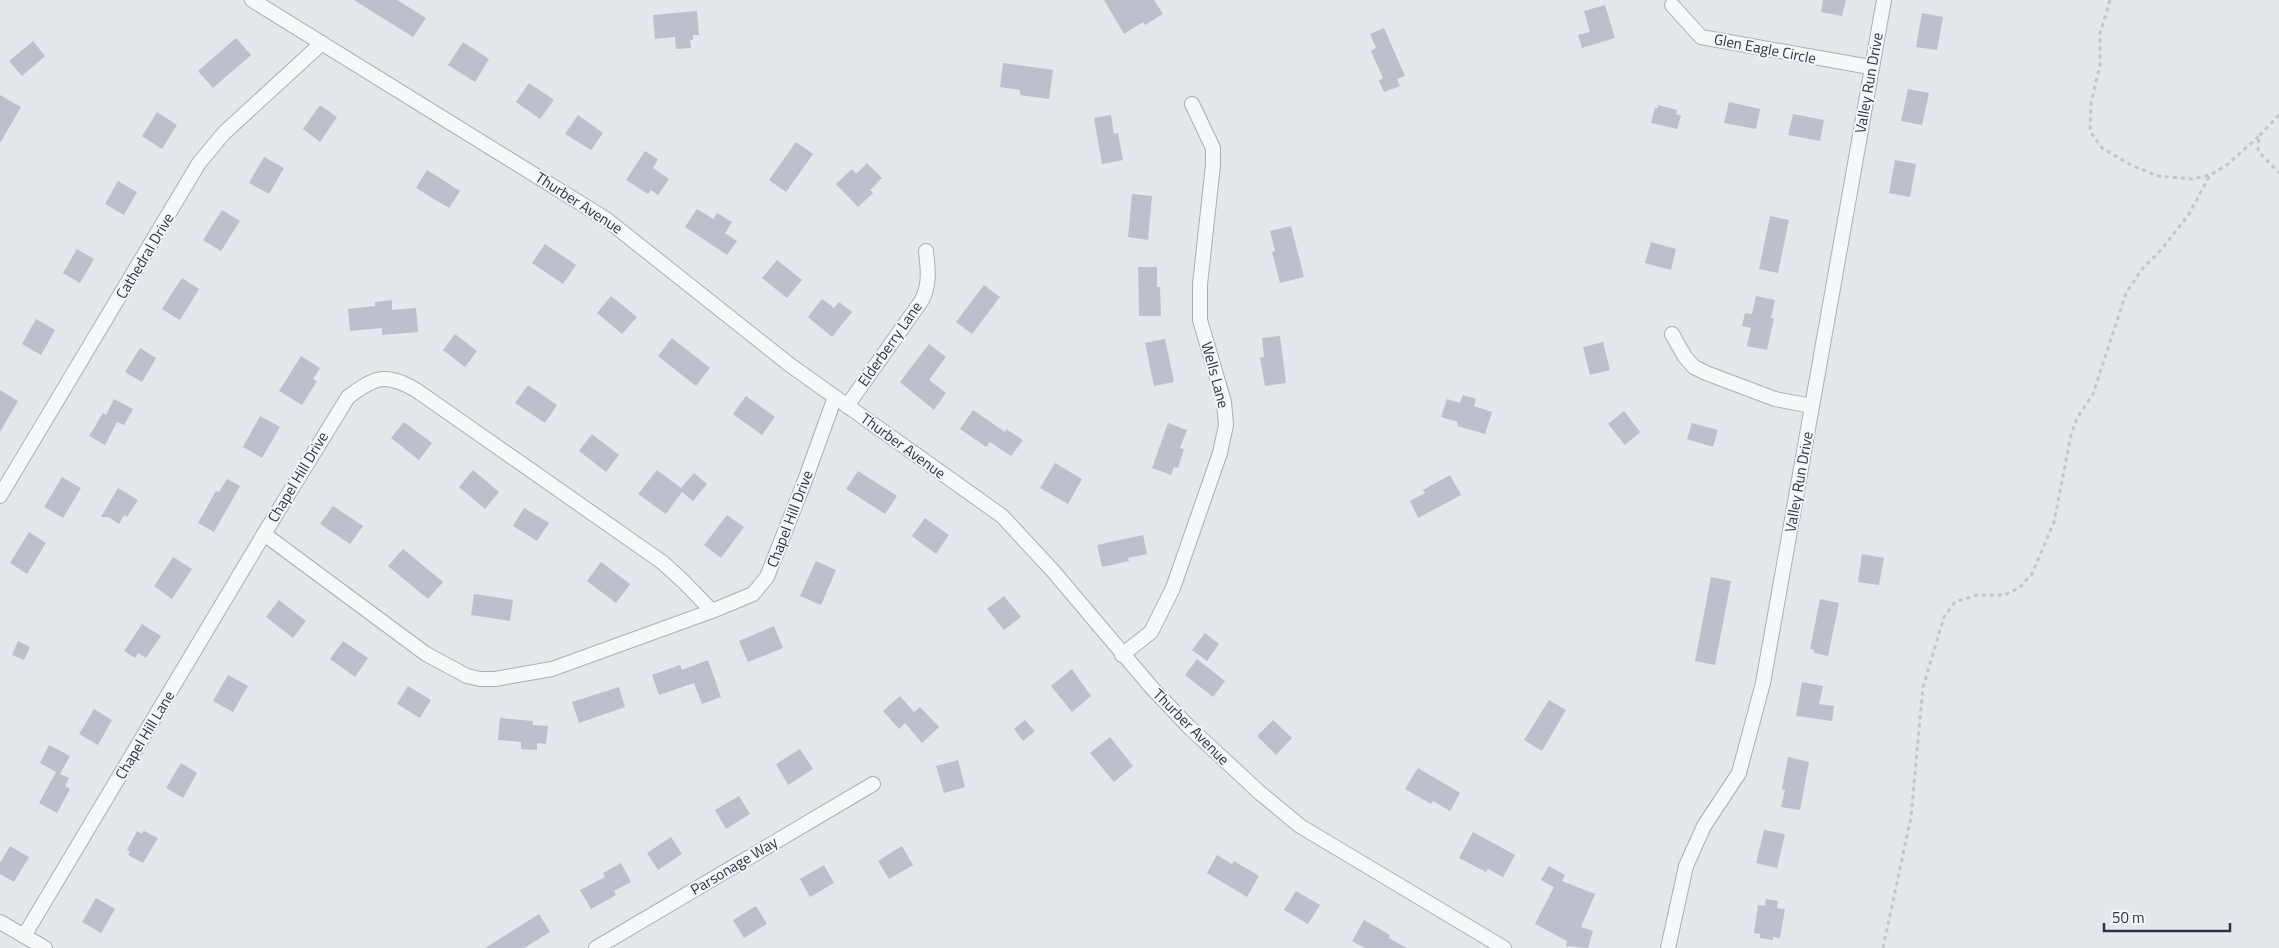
<svg xmlns="http://www.w3.org/2000/svg" width="2279" height="948" font-family="'Titillium Web',sans-serif">
<style>
.building{fill:#bbc0ca}
.lines{fill:none;stroke-linecap:round;stroke-linejoin:round}
.street-casing{stroke:#a9aeb7;stroke-width:16}
.path{stroke:#c2c5cb;stroke-width:3;stroke-dasharray:4 4;stroke-linecap:butt}
.street{stroke:#f7f8fa;stroke-width:14}
.labels{text-anchor:middle;stroke-width:4;stroke-linejoin:round;paint-order:stroke}
.street-label{font-size:15px;fill:#2b3445;stroke:#f4f6f9}
</style>
<rect width="100%" height="100%" fill="#e4e7ec"/>
<!-- building -->
<g class="building">
<path d="M354,0h43l29,18 -13,19z"/>
<path d="M1104,0h50l9,14 -18,11 -2,-3 -19,12z"/>
<path d="M1823,0h23l-4,16 -21,-4z"/>
<path d="M1605,5l10,33 -33,10 -4,-13 12,-3 -6,-21z"/>
<path d="M697,11l2,24h-6v5h-3l1,8 -15,1 -1,-12 -20,2 -2,-24z"/>
<path d="M1922,13l21,4 -6,33 -21,-3z"/>
<path d="M1384,28l21,48 -8,3 3,7 -16,6 -5,-11 4,-3 -12,-27 5,-3 -6,-14z"/>
<path d="M236,38l15,17 -38,33 -15,-17z"/>
<path d="M33,41l12,15 -23,20 -13,-15z"/>
<path d="M463,42l26,17 -14,23 -27,-17z"/>
<path d="M1003,63l50,7 -4,29 -29,-4v-5l-20,-3z"/>
<path d="M529,83l25,17 -14,19 -24,-17z"/>
<path d="M1908,89l21,4 -7,32 -21,-4z"/>
<path d="M0,95l21,12 -21,36z"/>
<path d="M1729,102l31,7 -4,20 -32,-6z"/>
<path d="M320,105l17,12 -17,25 -17,-13z"/>
<path d="M1658,105l19,5 -1,4 5,2 -4,13 -26,-6 4,-15h3z"/>
<path d="M157,112l20,13 -15,24 -20,-13z"/>
<path d="M1793,114l31,6 -4,21 -32,-6z"/>
<path d="M578,115l25,18 -12,17 -26,-16z"/>
<path d="M1111,115l3,19 4,-1 5,27 -21,4 -8,-46z"/>
<path d="M796,142l17,12 -27,38 -17,-12z"/>
<path d="M645,151l13,8 -5,9 16,11 -11,16 -7,-5 -3,4 -22,-14z"/>
<path d="M264,157l20,11 -15,26 -20,-11z"/>
<path d="M1895,160l21,4 -6,33 -21,-4z"/>
<path d="M867,163l15,15 -12,12 3,3 -15,14 -22,-23 16,-15 4,5z"/>
<path d="M427,170l33,21 -11,17 -33,-20z"/>
<path d="M118,181l19,11 -13,23 -19,-11z"/>
<path d="M1132,194l20,2 -4,44 -20,-3z"/>
<path d="M697,209l16,10 4,-6 15,9 -7,11 12,8 -10,14 -42,-28z"/>
<path d="M222,210l18,11 -19,30 -18,-11z"/>
<path d="M1770,216l19,4 -11,53 -19,-4z"/>
<path d="M1291,226l13,51 -24,6 -8,-31 3,-1 -5,-20z"/>
<path d="M1651,242l25,7 -5,21 -26,-7z"/>
<path d="M545,244l31,21 -13,19 -31,-21z"/>
<path d="M77,249l17,10 -14,24 -17,-10z"/>
<path d="M777,260l25,20 -15,18 -25,-20z"/>
<path d="M1138,267h19v20h3l1,29h-22z"/>
<path d="M182,278l17,11 -19,31 -18,-11z"/>
<path d="M984,285l16,12 -28,37 -16,-12z"/>
<path d="M611,296l26,21 -15,17 -25,-21z"/>
<path d="M1756,296l19,4 -4,18h3l-7,32 -20,-4 4,-18 -9,-2 3,-13 7,1z"/>
<path d="M822,299l12,9 5,-6 13,10 -20,25 -24,-20z"/>
<path d="M392,300v10l24,-2 2,24 -36,3v-7l-32,3 -2,-22 27,-3v-4z"/>
<path d="M36,319l19,11 -14,25 -19,-11z"/>
<path d="M455,334l22,17 -12,16 -22,-17z"/>
<path d="M1280,336l6,47 -21,3 -5,-28 4,-1 -2,-19z"/>
<path d="M672,338l38,30 -14,18 -38,-30z"/>
<path d="M1165,339l9,43 -20,4 -9,-43z"/>
<path d="M1603,342l7,28 -20,5 -7,-28z"/>
<path d="M929,344l17,13 -17,23 17,13 -12,17 -34,-28z"/>
<path d="M140,348l16,10 -14,24 -17,-10z"/>
<path d="M301,356l19,12 -7,11 4,2 -15,24 -23,-14z"/>
<path d="M528,385l29,20 -12,18 -30,-20z"/>
<path d="M0,390l18,11 -18,31z"/>
<path d="M1463,395l13,4 -2,7 18,6 -7,22 -28,-8 1,-4 -17,-5 6,-18 13,4z"/>
<path d="M746,396l29,21 -13,18 -29,-21z"/>
<path d="M114,399l19,10 -9,16 -7,-3 -12,23 -16,-9 14,-23 3,2z"/>
<path d="M973,410l32,22 1,-3 17,11 -12,16 -21,-14 -4,5 -26,-18z"/>
<path d="M1624,411l16,21 -15,13 -17,-21z"/>
<path d="M260,416l20,11 -18,31 -19,-11z"/>
<path d="M404,422l28,21 -13,17 -28,-22z"/>
<path d="M1168,423l19,7 -7,18 4,1 -6,19 -4,-1 -3,8 -19,-7z"/>
<path d="M1692,423l26,7 -5,17 -26,-8z"/>
<path d="M592,434l27,21 -13,17 -27,-21z"/>
<path d="M1055,463l27,16 -14,25 -28,-16z"/>
<path d="M473,470l26,22 -14,17 -26,-22z"/>
<path d="M657,470l24,18 13,-15 13,11 -14,17 -11,-9 -16,22 -28,-20z"/>
<path d="M858,471l39,25 -12,18 -39,-25z"/>
<path d="M1450,475l11,20 -43,23 -8,-17 15,-8 -2,-3z"/>
<path d="M62,477l19,11 -18,30 -19,-11z"/>
<path d="M227,479l13,7 -26,46 -16,-9 18,-32 3,1z"/>
<path d="M118,488l20,12 -11,17 -3,-2 -5,9 -11,-7h-7z"/>
<path d="M333,506l30,20 -13,18 -30,-20z"/>
<path d="M524,508l25,15 -12,18 -24,-15z"/>
<path d="M727,515l17,12 -23,31 -17,-13z"/>
<path d="M925,518l24,17 -13,19 -24,-18z"/>
<path d="M29,532l17,11 -19,31 -17,-11z"/>
<path d="M1143,535l4,19 -19,4 1,3 -27,6 -5,-22z"/>
<path d="M403,549l40,33 -15,17 -40,-33z"/>
<path d="M1862,554l22,4 -5,27 -21,-3z"/>
<path d="M173,557l19,12 -20,30 -18,-13z"/>
<path d="M816,561l20,9 -15,35 -21,-9z"/>
<path d="M601,562l29,22 -14,19 -29,-22z"/>
<path d="M1711,577l20,4 -16,84 -20,-4z"/>
<path d="M474,594l39,6 -3,21 -39,-6z"/>
<path d="M1004,596l17,21 -17,13 -17,-21z"/>
<path d="M1820,599l19,4 -11,53 -14,-3v-3l-4,-1z"/>
<path d="M279,600l27,21 -13,17 -27,-21z"/>
<path d="M142,624l19,12 -15,22 -8,-5 -3,5 -11,-7z"/>
<path d="M774,626l9,22 -35,14 -9,-21z"/>
<path d="M1205,633l14,11 -12,17 -15,-11z"/>
<path d="M18,641l12,6 -6,13 -12,-5z"/>
<path d="M343,641l25,17 -13,19 -25,-18z"/>
<path d="M1197,659l28,22 -12,16 -28,-22z"/>
<path d="M708,660l13,37 -19,7 -8,-21 -35,12 -7,-20 28,-10 2,5z"/>
<path d="M1072,669l19,27 -19,16 -21,-26z"/>
<path d="M228,675l20,11 -15,26 -20,-11z"/>
<path d="M1802,682l21,4 -4,18 15,2 -2,15 -36,-5z"/>
<path d="M408,686l23,14 -11,18 -23,-14z"/>
<path d="M619,687l6,20 -46,16 -7,-21z"/>
<path d="M900,696l14,16 6,-5 19,20 -17,16 -17,-20 -6,6 -16,-18z"/>
<path d="M1549,700l17,10 -24,41 -18,-11z"/>
<path d="M94,709l18,11 -14,25 -19,-11z"/>
<path d="M500,718l33,3v4l15,1 -2,18 -9,-1v7l-16,-1v-7l-23,-2z"/>
<path d="M1025,720l10,11 -12,10 -9,-12z"/>
<path d="M1273,720l19,18 -16,17 -19,-19z"/>
<path d="M1110,737l23,29 -19,16 -24,-29z"/>
<path d="M49,745l21,11 -10,18 9,4 -4,8 5,3 -13,24 -18,-10 17,-31 -16,-9z"/>
<path d="M800,749l13,20 -25,16 -12,-21z"/>
<path d="M1788,757l21,5 -9,48 -19,-3 4,-17 -3,-1z"/>
<path d="M958,760l7,27 -21,6 -8,-27z"/>
<path d="M181,763l16,10 -14,25 -17,-10z"/>
<path d="M1418,768l42,25 -10,18 -17,-10 -2,3 -26,-15z"/>
<path d="M739,796l11,18 -24,15 -11,-19z"/>
<path d="M1764,830l21,4 -8,34 -21,-5z"/>
<path d="M137,831l5,3 2,-3 14,7 -15,25 -15,-8 2,-3 -3,-2z"/>
<path d="M1473,832l42,23 -12,22 -15,-8 -2,3 -27,-14z"/>
<path d="M671,837l11,17 -24,16 -11,-17z"/>
<path d="M10,846l19,11 -15,25 -14,-8v-11z"/>
<path d="M902,846l11,19 -24,14 -11,-18z"/>
<path d="M1217,855l15,9 2,-3 25,15 -12,21 -40,-24z"/>
<path d="M621,863l10,19 -17,9 2,4 -25,14 -11,-19 25,-13 -2,-4z"/>
<path d="M824,865l10,18 -24,14 -10,-18z"/>
<path d="M1549,866l16,9 -3,6 33,13 -14,33 12,4 -5,17 -22,-2 1,-5 -32,-17 19,-37 -13,-7z"/>
<path d="M1296,891l24,14 -12,19 -24,-14z"/>
<path d="M96,898l19,11 -14,24 -19,-11z"/>
<path d="M1766,899l12,2 -1,7 8,1 -5,29 -7,-1v3l-13,-2v-4l-6,-1 4,-28 7,1z"/>
<path d="M756,906l11,18 -23,14 -11,-18z"/>
<path d="M539,914l11,18 -26,16h-39z"/>
<path d="M1364,920l26,15 -1,3 18,10h-42l-13,-7z"/>
</g>
<g class="lines">
<defs>
<g id="street">
<path d="M252,0l354,219 184,146 212,151 51,55 99,117 37,39 70,65 41,34 204,122"/>
<path d="M1672,5l29,32 169,30"/>
<path d="M1672,334l13,23 9,10 12,6 69,26 37,7"/>
<path d="M847,406l75,-106c8,-16 6,-31 4,-49"/>
<path d="M0,496l199,-333 25,-30 98,-90"/>
<path d="M712,611l-160,58 -57,10h-15l-13,-3 -41,-22 -162,-120 84,-137c28,-21 38,-24 68,-7l246,172 22,20 28,29 41,-17 14,-17 37,-94 31,-86"/>
<path d="M1122,655l29,-23 22,-44 47,-135 6,-28 -2,-23 -24,-82v-36l13,-119v-17l-21,-44"/>
<path d="M0,922l45,26"/>
<path d="M24,936l240,-402"/>
<path d="M596,948l277,-164"/>
<path d="M1668,948l18,-82 18,-40 35,-53 24,-90 121,-683"/>
</g>
</defs>
<!-- street casing -->
<use href="#street" class="street-casing"/>
<!-- path -->
<g class="path">
<path d="M2110,0l-10,34v31l-9,38 -1,28 12,17 29,17 27,11 34,3 18,-4 17,-10 32,-29"/>
<path d="M2279,115l-20,21 -1,15 21,22"/>
<path d="M1883,948l28,-131 12,-130 21,-70 11,-15 22,-7h27l15,-7 13,-14 22,-52 17,-87 6,-17 16,-24 33,-101 16,-24 19,-19 28,-36 21,-39"/>
</g>
<!-- street -->
<use href="#street" class="street"/>
</g>
<g class="labels">
<!-- street labels -->
<g class="street-label">
<text transform="translate(1765 49) rotate(11)" y="5">Glen Eagle Circle</text>
<text transform="translate(1869 83) rotate(-80)" y="5">Valley Run Drive</text>
<text transform="translate(579 203) rotate(33)" y="5">Thurber Avenue</text>
<text transform="translate(145 256) rotate(-59)" y="5">Cathedral Drive</text>
<text transform="translate(890 344) rotate(-55)" y="5">Elderberry Lane</text>
<text transform="translate(1215 375) rotate(75)" y="5">Wells Lane</text>
<text transform="translate(903 446) rotate(36)" y="5">Thurber Avenue</text>
<text transform="translate(298 477) rotate(-59)" y="5">Chapel Hill Drive</text>
<text transform="translate(1799 482) rotate(-80)" y="5">Valley Run Drive</text>
<text transform="translate(790 519) rotate(-69)" y="5">Chapel Hill Drive</text>
<text transform="translate(1191 727) rotate(45)" y="5">Thurber Avenue</text>
<text transform="translate(145 735) rotate(-59)" y="5">Chapel Hill Lane</text>
<text transform="translate(734 866) rotate(-31)" y="5">Parsonage Way</text>
</g>
</g>
<!-- scale -->
<path d="M2104 923v8h126v-8" fill="none" stroke="#2b3445" stroke-width="2.5"/>
<text x="2112" y="923" font-size="15" fill="#2b3445" stroke="#f4f6f9" stroke-width="4" paint-order="stroke">50 m</text>
</svg>
